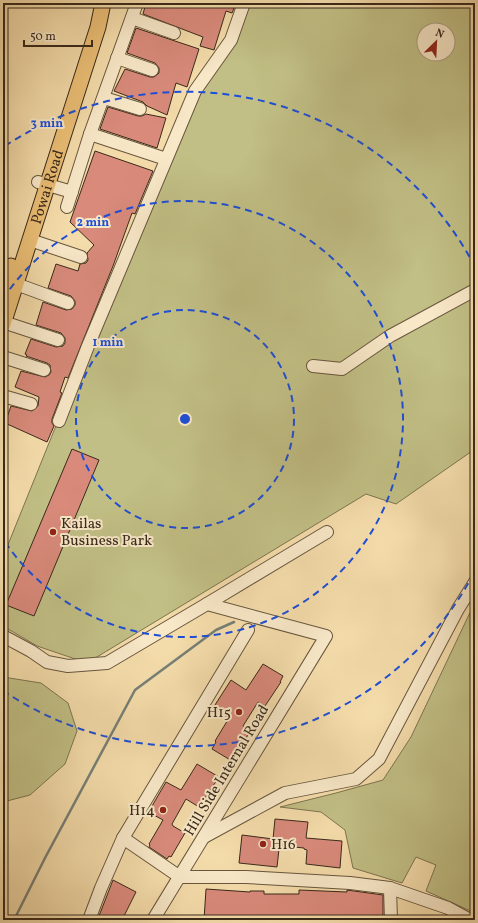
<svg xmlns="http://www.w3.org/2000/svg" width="478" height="923" font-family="Vollkorn,serif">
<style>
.green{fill:#c1bf85;stroke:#7d7450;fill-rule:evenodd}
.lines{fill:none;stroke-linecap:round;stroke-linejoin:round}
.stream{stroke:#777f76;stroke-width:2.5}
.building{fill:#d98a7b;stroke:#39291a}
.minor-casing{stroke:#68563e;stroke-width:14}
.major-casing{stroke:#39291a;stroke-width:17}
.minor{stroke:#f8e8c8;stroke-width:12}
.major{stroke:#eabe75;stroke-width:15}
.ring{fill:none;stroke:#1d4ed8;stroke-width:2;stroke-dasharray:7 5}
.poi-dot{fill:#8f2418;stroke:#f8e8c8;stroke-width:1.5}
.labels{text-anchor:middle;stroke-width:4;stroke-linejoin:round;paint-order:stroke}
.street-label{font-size:15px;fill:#39291a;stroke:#f8e8c8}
.poi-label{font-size:15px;fill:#39291a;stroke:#f8e8c8;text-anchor:start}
.centre{fill:#1d4ed8;stroke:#f8e8c8;stroke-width:2}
.ring-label{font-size:12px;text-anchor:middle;font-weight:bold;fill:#1d4ed8;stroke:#f8e8c8;stroke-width:4;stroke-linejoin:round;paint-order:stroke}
</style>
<rect width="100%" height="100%" fill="#f4dcaa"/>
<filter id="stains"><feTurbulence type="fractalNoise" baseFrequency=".005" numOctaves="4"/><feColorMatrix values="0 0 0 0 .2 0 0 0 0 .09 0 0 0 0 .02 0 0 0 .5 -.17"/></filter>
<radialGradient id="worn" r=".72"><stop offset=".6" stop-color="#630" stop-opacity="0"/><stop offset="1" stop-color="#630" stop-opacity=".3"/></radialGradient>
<!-- green -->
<g class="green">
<path d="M249,3h226v446l-79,55 -30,-10 -279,169 -50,-17 -34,-20v-69l178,-441zM424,30h24v24h-24z"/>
<path d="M475,602v311l-49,-22 10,-26 -20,-8 -14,26 -49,-15 -8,-38 -24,-18 -41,-5 56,-14 47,-13 28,-43z"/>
<path d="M3,677l38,6 27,20 9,28 -12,33 -35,31 -27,7z"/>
</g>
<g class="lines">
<!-- stream -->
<path class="stream" d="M14,920l31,-62 90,-168 81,-60 18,-8"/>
</g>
<!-- building -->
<g class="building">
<path d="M146,3h51l8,3 1,-3h30l-4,10 -6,-2 -12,39 -14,-4 3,-9 -60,-23z"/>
<path d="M136,28l63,21 -12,38 -11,-4 -9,32 -20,-9 -4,-4 -29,-11 11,-22 25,8h4l5,-4v-5l-4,-5 -28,-10z"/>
<path d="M108,107l30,9h4l4,-2 20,4 -9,30 -57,-19z"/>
<path d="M95,151l58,20 -18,43 -3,-1 -19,53 -45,112 -3,-1 -5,15 2,1 -10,26v4l2,3 -7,16 -42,-19 6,-17 21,5 6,-5 1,-9 -24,-10 6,-16 24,6 4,-2 2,-3 -1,-7 -3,-2 -21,-7 1,-1 -2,-1 6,-15 25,8 7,-1 2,-3v-5l-4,-5 -25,-8 7,-23 23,8 6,-1 3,-4v-4l-4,-5 -23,-8 8,-24 22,7 2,-7 6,-1 2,-3 -1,-7 7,-8 -24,-23z"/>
<path d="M72,449l27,11 -65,156 -28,-11z"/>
<path d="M263,664l20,12 -3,6h1l-16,24 -7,-4 -15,24 8,4 -19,31 -20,-12 4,-7 -1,-1 14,-23 -16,-10 18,-28 15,10z"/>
<path d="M197,764l22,13 -20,30 -13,-8 -14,25 1,2 12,7 -14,24 -2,-1 -2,3 -18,-12 1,-2 -1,-1 14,-24 -13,-7 3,-6 -1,-1 14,-24 15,8z"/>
<path d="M275,819l33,3 -2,16 36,3 -2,27 -34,-4 1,-14 -3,-1v-1l-19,-2v3h-6l-2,18 -38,-4 3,-28 31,4z"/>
<path d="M113,880l23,12 -14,28h-15l-8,-4z"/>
<path d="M206,889l44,3v-1h14v3h35v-4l48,2v-2l36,5v25l-46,-2v2h-133z"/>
</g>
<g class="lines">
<defs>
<g id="minor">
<path d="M132,18l42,15"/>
<path d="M117,58l35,12"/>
<path d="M104,98l36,11"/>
<path d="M90,134l76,25"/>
<path d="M38,182l34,10"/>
<path d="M67,207l23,-73 47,-131"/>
<path d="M30,240l51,17"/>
<path d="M16,284l52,19"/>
<path d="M3,322l55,18"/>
<path d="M3,357l41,13"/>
<path d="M313,366l29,3 48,-33 85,-46"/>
<path d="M3,396l28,8"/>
<path d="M59,421l29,-75 107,-255 36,-51 13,-37"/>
<path d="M207,604l120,-72"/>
<path d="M3,636l28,15 16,11 21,4 39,-3 100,-59 119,32 -173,284"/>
<path d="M204,837l81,-44 71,-14 23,-20 79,-150 17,-27"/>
<path d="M123,838l57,39h66l104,6 40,5 58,20 22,12"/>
<path d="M390,888l1,32"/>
<path d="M89,920l12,-32 22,-50 125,-208"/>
</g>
<g id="major">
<path d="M3,290l8,-24"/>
<path id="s1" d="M3,324l95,-297 5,-24"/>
</g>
</defs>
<!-- minor casing -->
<use href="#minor" class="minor-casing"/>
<!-- major casing -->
<use href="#major" class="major-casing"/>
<!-- minor -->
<use href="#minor" class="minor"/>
<!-- major -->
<use href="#major" class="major"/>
</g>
<!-- distance rings -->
<g class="ring">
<circle cx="185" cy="419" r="109"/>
<path d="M3 299A218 218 0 1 1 3 539"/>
<path d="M474 573A327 327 0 0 1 5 692M5 146A327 327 0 0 1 474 265"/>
</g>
<!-- markers -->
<g class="poi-dot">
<circle cx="53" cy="532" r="4"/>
<circle cx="239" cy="712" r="4"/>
<circle cx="163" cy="810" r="4"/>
<circle cx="263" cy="844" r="4"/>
</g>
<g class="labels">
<!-- street labels -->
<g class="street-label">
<text dy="5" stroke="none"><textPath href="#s1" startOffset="144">Powai Road</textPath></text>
<text transform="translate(226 770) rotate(-59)" y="5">Hill Side Internal Road</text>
</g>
<!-- poi labels -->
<g class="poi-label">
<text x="61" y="528">Kailas<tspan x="61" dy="17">Business Park</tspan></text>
<text x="231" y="717" text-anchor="end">H15</text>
<text x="155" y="815" text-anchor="end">H14</text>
<text x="271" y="849">H16</text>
</g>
</g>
<circle cx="185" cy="419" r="6" class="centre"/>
<g class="ring-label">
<text x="47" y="127">3 min</text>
<text x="93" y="226">2 min</text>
<text x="108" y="346">1 min</text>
</g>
<!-- margin -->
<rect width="478" height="923" fill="none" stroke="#f4dcaa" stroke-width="16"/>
<rect x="4" y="4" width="470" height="915" fill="none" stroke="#39291a" stroke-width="2"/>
<rect x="8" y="8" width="462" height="907" fill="none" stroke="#39291a"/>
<!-- north arrow -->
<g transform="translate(436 42) rotate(24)"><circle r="19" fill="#f8e8c8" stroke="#ac9c82"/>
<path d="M0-3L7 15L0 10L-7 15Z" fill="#8f2418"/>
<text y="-6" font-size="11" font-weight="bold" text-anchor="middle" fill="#39291a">N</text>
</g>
<!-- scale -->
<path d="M24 40v6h68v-6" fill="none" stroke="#39291a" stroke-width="2"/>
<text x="30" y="40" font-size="12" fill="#39291a" stroke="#f8e8c8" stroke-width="3" paint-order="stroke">50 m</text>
<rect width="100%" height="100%" filter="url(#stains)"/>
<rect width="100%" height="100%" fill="url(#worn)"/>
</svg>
